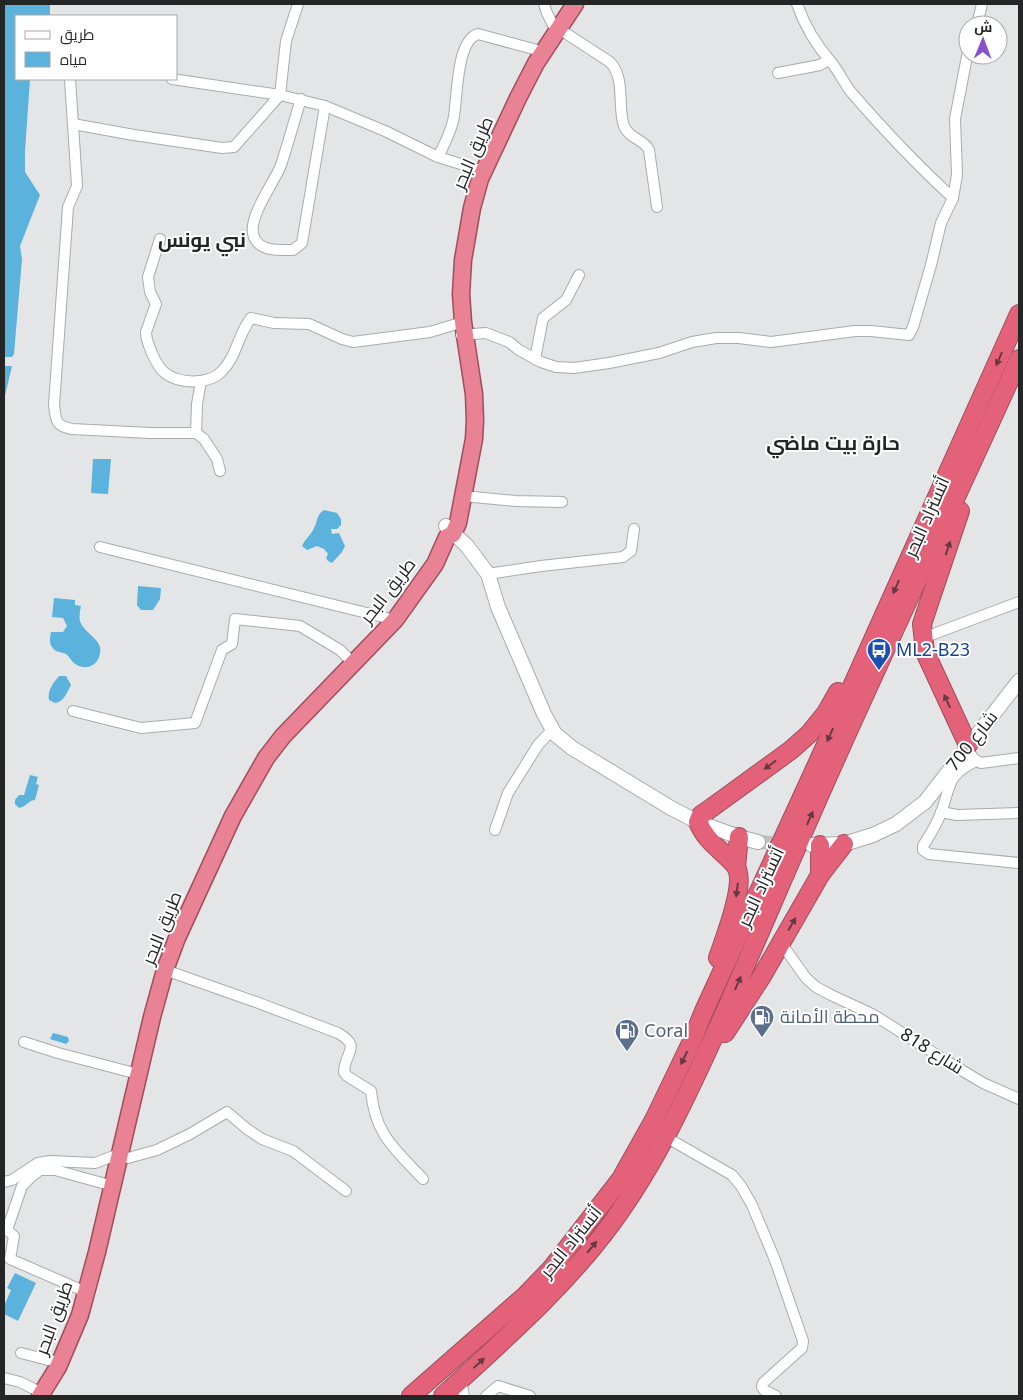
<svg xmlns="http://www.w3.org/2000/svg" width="1023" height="1400" font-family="'Noto Sans',Cairo,sans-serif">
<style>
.water{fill:#5bb2dc}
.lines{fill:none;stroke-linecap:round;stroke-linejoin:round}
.secondary-tunnel{stroke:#bebfbf;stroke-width:14;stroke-dasharray:14 7;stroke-linecap:butt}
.minor-casing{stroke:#aaabac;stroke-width:12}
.secondary-casing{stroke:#aaabac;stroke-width:16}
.trunk-casing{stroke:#a04d5c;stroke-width:19}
.motorway-casing{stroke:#a04d5c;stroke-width:20}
.minor{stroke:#fff;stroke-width:10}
.secondary{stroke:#fff;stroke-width:14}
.trunk{stroke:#e88294;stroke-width:16}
.motorway{stroke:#e3627a;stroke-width:18}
.oneway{fill:#673a43}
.labels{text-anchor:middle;stroke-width:4;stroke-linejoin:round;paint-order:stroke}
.street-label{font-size:18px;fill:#242525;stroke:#fff}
.transit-label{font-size:18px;fill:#164399;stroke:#fff;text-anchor:start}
.service-label{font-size:18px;fill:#4e5e75;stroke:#fff;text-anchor:start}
.quarter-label{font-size:20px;font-weight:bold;fill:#242525;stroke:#fff}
</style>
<rect width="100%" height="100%" fill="#e4e5e6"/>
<!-- water -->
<g class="water">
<path d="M4,4h46v12h-34v63h14l-5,72v21l15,23 -20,51 2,13 -8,95 -2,3h-8z"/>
<path d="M4,366h8l-8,34z"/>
<path d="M93,459h18l-3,35 -17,-1z"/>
<path d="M324,510l13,3 4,6v6l-4,4h-6l1,5 7,-1 6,13 -3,6 -10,11 -4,-2 -2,-3 2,-4 -4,-5 -7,-3 -10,4 -5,-4c3,-7 9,-11 12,-18 4,-7 2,-13 10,-18z"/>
<path d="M138,586l23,2 -1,11 -7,11h-12l-4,-5z"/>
<path d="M54,598l21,2v5l6,1c-1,4 -2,11 -1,15 5,15 26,18 19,36 -3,9 -13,13 -22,8 -5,-2 -7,-8 -11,-11 -5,-2 -11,-2 -14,-7 -3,-4 -2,-10 -1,-15h12l4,-6 -4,-8 -11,-1z"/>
<path d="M59,676h7l5,9c-4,7 -7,17 -16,18l-6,-3c-2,-9 4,-17 10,-24z"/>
<path d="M30,775l8,2 -2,7 3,1 -4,15c-6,0 -9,7 -16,8l-4,-4v-4l4,-5h5z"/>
<path d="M53,1033l15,4 1,4 -3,3 -16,-5z"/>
<path d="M15,1273l21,10 -18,38 -14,-7v-8l7,-16 -4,-2z"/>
</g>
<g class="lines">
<!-- secondary-tunnel -->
<path class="secondary-tunnel" d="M758,842l31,2"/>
<defs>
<g id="minor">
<path d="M544,4l3,9 6,12 57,37c16,17 7,45 14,64 5,13 20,13 25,24l8,57"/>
<path d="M797,4c8,23 19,41 35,59 7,9 12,20 19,29 32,37 66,73 102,106"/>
<path d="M977,25l5,-21"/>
<path d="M778,73l42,-8 8,-5"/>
<path d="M70,79l7,107 -9,21 -14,198c2,15 1,21 18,24l78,4h46l8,6 13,20 3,12"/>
<path d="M172,79l108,16 45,11 60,25 53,26 45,14"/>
<path d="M301,99c-7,22 -13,45 -20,66 -6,17 -37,56 -26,74 7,13 26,11 38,11l9,-7 23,-137"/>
<path d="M73,124l61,11 88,13 12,-1 46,-52 6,-54 12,-37"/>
<path d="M438,157c6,-12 12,-23 15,-36 5,-20 2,-80 25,-87l59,16"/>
<path d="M160,239l-12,38 2,15 6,12 -10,28c0,10 10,34 19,41 14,11 44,12 57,-2 15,-15 16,-37 29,-53l23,5 35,1 33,15 11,3 77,-10 33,-10"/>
<path d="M461,335l25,-2 23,9 10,8 22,12 15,5 18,1 35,-5 50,-10 33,-11 24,-4h23l32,4 84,-11h16l38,4 4,-8 18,-62 10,-42 12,-25 4,-23 -2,-56 13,-68"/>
<path d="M535,359l8,-41 23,-18 13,-25"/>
<path d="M196,433l1,-29 4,-23"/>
<path d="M463,496l53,5 46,1"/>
<path d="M100,547l295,73"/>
<path d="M488,574l53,-8 82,-9 8,-6 3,-22"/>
<path d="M923,638l96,-36"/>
<path d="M73,711l68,17 54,-5 27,-73 10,-6 3,-25 65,7 40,24 13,13"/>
<path d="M968,745c2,9 4,15 13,18l38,-5"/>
<path d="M976,761c-32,16 -24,25 -36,54 -4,11 -11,21 -17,31v4l6,4 90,9"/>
<path d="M941,812l16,3 62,-2"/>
<path d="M495,830l13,-37 30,-48 15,-16"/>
<path d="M781,943l25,35 10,9 15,8 43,20 74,47 35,21 36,16"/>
<path d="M165,970l91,32 82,31c24,14 7,18 6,39l3,4 24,15c4,44 24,58 52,88"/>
<path d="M24,1042l34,11 80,21"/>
<path d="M664,1136l68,39 9,11 11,19 23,55 28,81 -1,7 -39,35 -1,4 2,3 12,6"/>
<path d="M4,1182l8,-2 26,-17 12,-2 45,2 24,-9 9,4 29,-8 33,-16 37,-22 20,17 15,10 31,12 53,40"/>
<path d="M86,1292l-76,-33 4,-23 -7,-6 15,-44 9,-9 9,-7h15l58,16"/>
<path d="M21,1353l27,7 12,2"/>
<path d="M4,1378l16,4 22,11"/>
<path d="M461,1380l3,16"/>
<path d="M486,1396l12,-10 32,10"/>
</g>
<g id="secondary">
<path d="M446,526l21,20 21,28 10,33 46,107 11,20 17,14 99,60 27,14 41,15 19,5"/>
<path d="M812,845l32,-1 29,-9 23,-11 29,-22 94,-121"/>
</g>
<path id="trunk" d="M40,1396l18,-29 22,-52 17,-63 55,-235 13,-47 12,-32 56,-122 33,-58 17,-22 112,-116 40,-56 12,-27 6,-3 5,-11 16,-84 1,-19 -1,-26 -11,-72 -2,-28 2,-34 9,-52 8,-29 38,-81 18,-35 39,-59"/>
<g id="motorway">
<path d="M960,511l-38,113 3,28 43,93"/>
<path d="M820,845v30"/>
<path d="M736,867l3,-30"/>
<path d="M718,958c6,-19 30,-76 17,-93 -14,-16 -28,-22 -37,-43l3,-7 6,-4 84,-61 18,-16 17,-21 12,-21"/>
<path d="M725,1033l37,-57 58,-101 24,-31"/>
<path d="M411,1396l114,-100 27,-28 69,-89 33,-59 37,-77 13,-32 111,-242 204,-455"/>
<path d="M443,1396c58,-54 120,-107 168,-172 45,-61 78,-132 109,-201 30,-67 59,-136 89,-204 67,-154 141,-306 210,-460"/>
</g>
</defs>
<!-- minor casing -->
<use href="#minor" class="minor-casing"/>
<!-- secondary casing -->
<use href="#secondary" class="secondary-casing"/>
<!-- trunk casing -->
<use href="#trunk" class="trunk-casing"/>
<!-- motorway casing -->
<use href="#motorway" class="motorway-casing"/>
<!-- minor -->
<use href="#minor" class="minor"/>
<!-- secondary -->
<use href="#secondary" class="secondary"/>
<!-- trunk -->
<use href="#trunk" class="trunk"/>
<!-- motorway -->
<use href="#motorway" class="motorway"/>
</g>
<!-- one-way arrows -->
<defs><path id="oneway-solid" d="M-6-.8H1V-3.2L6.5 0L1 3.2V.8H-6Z" transform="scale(1.25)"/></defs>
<g class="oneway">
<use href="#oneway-solid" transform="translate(999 359) rotate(114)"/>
<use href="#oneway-solid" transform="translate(948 548) rotate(-72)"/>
<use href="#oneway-solid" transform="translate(896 587) rotate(114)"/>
<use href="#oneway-solid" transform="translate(947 701) rotate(-115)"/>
<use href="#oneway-solid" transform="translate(830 735) rotate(114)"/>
<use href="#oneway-solid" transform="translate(770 765) rotate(144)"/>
<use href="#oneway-solid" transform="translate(810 818) rotate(-66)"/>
<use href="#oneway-solid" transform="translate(737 890) rotate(97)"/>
<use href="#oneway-solid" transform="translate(792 924) rotate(-60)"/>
<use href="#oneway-solid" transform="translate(738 983) rotate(-66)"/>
<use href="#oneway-solid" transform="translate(684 1058) rotate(116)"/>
<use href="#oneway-solid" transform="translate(592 1247) rotate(-50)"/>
<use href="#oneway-solid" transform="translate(479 1363) rotate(-43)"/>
</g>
<!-- icons -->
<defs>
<symbol id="bus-pin" viewBox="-11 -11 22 30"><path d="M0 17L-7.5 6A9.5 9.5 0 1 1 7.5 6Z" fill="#1a4fb4" stroke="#fff"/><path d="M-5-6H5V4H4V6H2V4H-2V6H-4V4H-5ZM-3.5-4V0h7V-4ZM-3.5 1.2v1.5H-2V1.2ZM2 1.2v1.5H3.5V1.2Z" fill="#fff"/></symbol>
<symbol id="fuel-pin" viewBox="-11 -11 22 30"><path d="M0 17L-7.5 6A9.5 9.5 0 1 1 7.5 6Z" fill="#5c6f8a" stroke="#fff"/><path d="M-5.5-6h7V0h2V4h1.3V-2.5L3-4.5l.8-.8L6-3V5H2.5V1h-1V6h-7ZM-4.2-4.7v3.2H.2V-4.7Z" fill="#fff"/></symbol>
</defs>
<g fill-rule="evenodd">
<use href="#bus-pin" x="865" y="636" width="28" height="38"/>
<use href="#fuel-pin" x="748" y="1003" width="28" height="38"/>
<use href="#fuel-pin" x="613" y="1017" width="28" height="38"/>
</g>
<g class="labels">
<!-- street labels -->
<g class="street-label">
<text transform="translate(473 153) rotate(-67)" y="6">طريق البحر</text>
<text transform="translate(927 517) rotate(-66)" y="6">أتستراد البحر</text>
<text transform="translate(388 591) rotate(-52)" y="6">طريق البحر</text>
<text transform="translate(972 741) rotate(-52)" y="6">شارع 700</text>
<text transform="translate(761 887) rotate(-65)" y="6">أتستراد البحر</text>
<text transform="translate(162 928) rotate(-68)" y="6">طريق البحر</text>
<text transform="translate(932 1051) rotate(32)" y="6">شارع 818</text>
<text transform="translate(571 1242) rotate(-51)" y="6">أتستراد البحر</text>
<text transform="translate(54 1318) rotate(-70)" y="6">طريق البحر</text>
</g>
<!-- transit labels -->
<g class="transit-label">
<text x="896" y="656">ML2-B23</text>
</g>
<!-- service labels -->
<g class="service-label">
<text x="780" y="1023">محطة الأمانة</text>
<text x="644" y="1037">Coral</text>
</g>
<!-- quarter labels -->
<g class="quarter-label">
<text x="202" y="247">نبي يونس</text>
<text x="833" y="450">حارة بيت ماضي</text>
</g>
</g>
<!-- border -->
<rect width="1023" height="1400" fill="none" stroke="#242525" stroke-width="10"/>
<!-- legend -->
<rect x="15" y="15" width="162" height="65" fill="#ffffff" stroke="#a7a8a8"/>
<rect x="25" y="31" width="25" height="8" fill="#ffffff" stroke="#a7a8a8"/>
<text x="60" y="40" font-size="15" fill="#242525">طريق</text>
<rect x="25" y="52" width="25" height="15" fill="#5bb2dc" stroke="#a7a8a8"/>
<text x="60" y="65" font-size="15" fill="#242525">مياه</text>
<!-- north arrow -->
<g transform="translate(983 40) rotate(1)"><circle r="24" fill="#ffffff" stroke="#a7a8a8"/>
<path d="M0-4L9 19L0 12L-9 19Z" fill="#8851c9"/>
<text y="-8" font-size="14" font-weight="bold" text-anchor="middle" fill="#242525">ش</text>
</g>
</svg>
